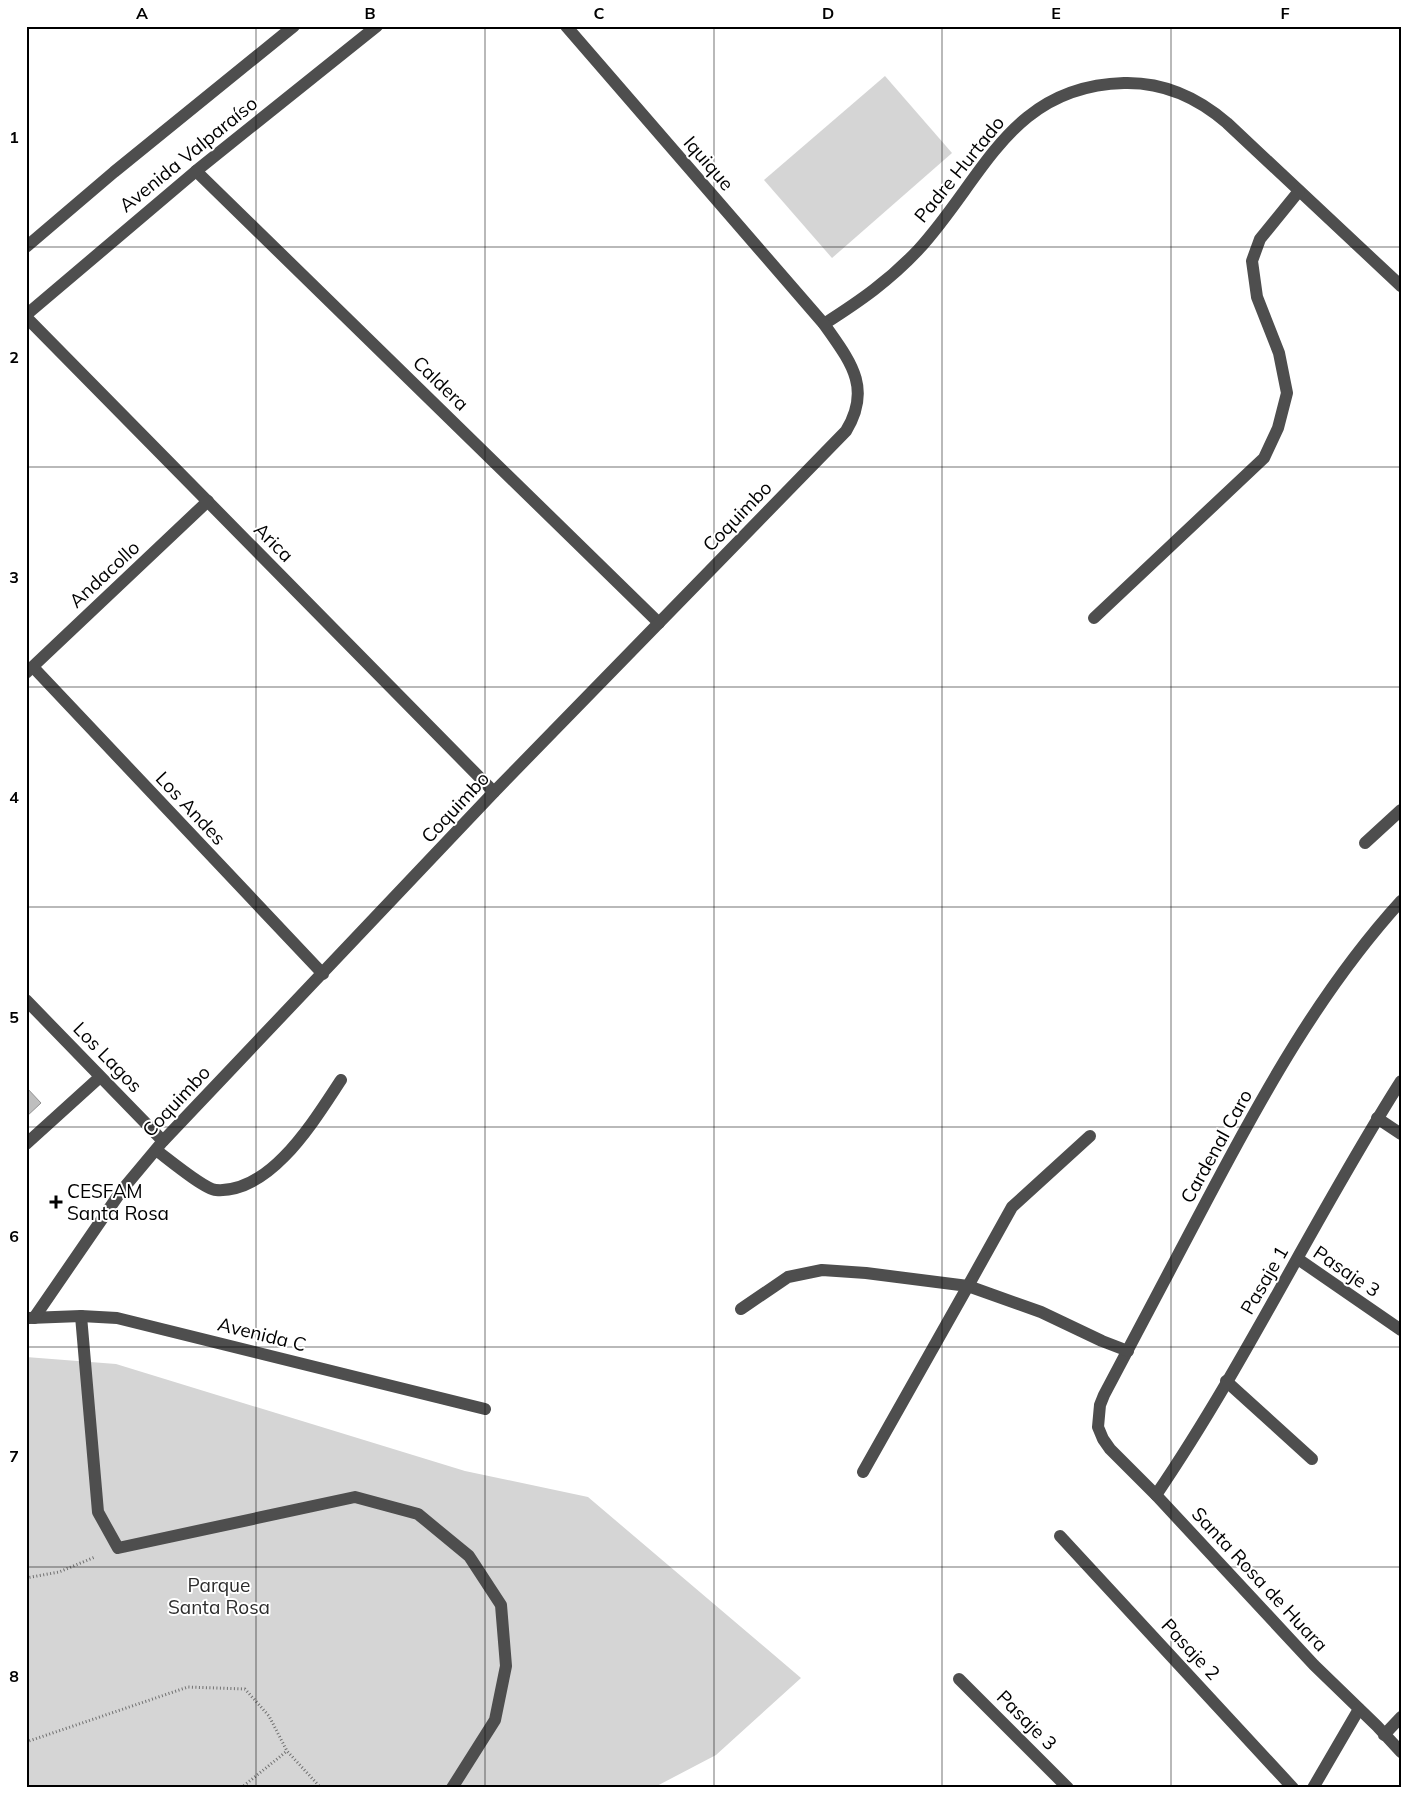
<svg xmlns="http://www.w3.org/2000/svg" width="1427" height="1814" font-family="Mulish,sans-serif">
<style>
.green{fill:#d5d5d5}
.building{fill:#bebebe;stroke:#929292}
.lines{fill:none;stroke-linecap:round;stroke-linejoin:round}
.path{stroke:#707070;stroke-width:3;stroke-dasharray:1 2.5;stroke-linecap:butt}
.minor{stroke:#4e4e4e;stroke-width:12}
.grid{fill:none;stroke:#000;stroke-width:1;stroke-opacity:0.55}
.poi-dot{fill:#000;stroke:#fff;stroke-width:2}
.labels{text-anchor:middle;stroke-width:4;stroke-linejoin:round;paint-order:stroke}
.street-label{font-size:19px;fill:#000;stroke:#fff}
.poi-label{font-size:19px;fill:#000;stroke:#fff;text-anchor:start}
.park-label{font-size:19px;fill:#2c2c2c;stroke:#fff}
.neatline{fill:none;stroke:#000;stroke-width:2}
.grid-label{font-size:16px;text-anchor:middle;font-weight:bold;fill:#000}
</style>
<rect width="100%" height="100%" fill="#fff"/>
<!-- green -->
<g class="green">
<path d="M885,76l67,77 -120,105 -68,-78z"/>
<path d="M26,1357l90,7 349,107 123,26 213,181 -85,77 -63,33h-627z"/>
</g>
<!-- building -->
<path class="building" d="M26,1087l15,16 -15,14z"/>
<g class="lines">
<!-- path -->
<g class="path">
<path d="M26,1578l33,-6 36,-15"/>
<path d="M26,1742l162,-55 57,2 24,27 18,35 34,37"/>
<path d="M241,1788l46,-37"/>
</g>
<!-- minor -->
<g class="minor">
<path d="M196,171l463,452"/>
<path d="M26,247l88,-75 180,-146"/>
<path d="M26,315l170,-144 181,-145"/>
<path d="M26,317l468,475"/>
<path d="M824,324c36,-23 65,-43 95,-75 65,-71 91,-163 205,-166 40,-1 73,14 103,40l174,163"/>
<path d="M1094,618l170,-160 14,-30 9,-35 -8,-40 -22,-56 -5,-36 8,-22 39,-48"/>
<path d="M33,667l290,307"/>
<path d="M26,673l182,-172"/>
<path d="M1365,843l36,-33"/>
<path d="M1401,901c-81,89 -139,195 -195,301 -34,64 -68,129 -102,193l-4,10 -2,22 5,12 7,10 46,46 158,170 63,61 24,26"/>
<path d="M26,1000l137,141"/>
<path d="M1377,1118l24,16"/>
<path d="M1090,1136l-78,71 -44,79 73,26 61,29 26,10"/>
<path d="M26,1144l74,-67"/>
<path d="M156,1150c11,8 48,39 60,40 55,4 99,-71 125,-110"/>
<path d="M1298,1259l103,71"/>
<path d="M741,1309l47,-32 34,-7 44,3 102,13 -105,186"/>
<path d="M81,1316l17,196 20,36 237,-51 63,17 51,42 32,49 5,61 -11,54 -43,68"/>
<path d="M29,1318l52,-2 36,2 368,91"/>
<path d="M34,1318l88,-128 41,-49 331,-349 352,-361c27,-44 3,-71 -22,-107l-258,-298"/>
<path d="M1226,1381l86,78"/>
<path d="M1156,1495c90,-132 159,-279 245,-414"/>
<path d="M1060,1536l233,252"/>
<path d="M959,1679l109,109"/>
<path d="M1384,1735l17,-18"/>
<path d="M1313,1788l46,-79"/>
</g>
</g>
<!-- grid -->
<path class="grid" d="M256,26v1762M485,26v1762M714,26v1762M942,26v1762M1171,26v1762M26,247h1375M26,467h1375M26,687h1375M26,907h1375M26,1127h1375M26,1347h1375M26,1567h1375"/>
<!-- markers -->
<path class="poi-dot" d="M53.5 1194.5h5v5h5v5h-5v5h-5v-5h-5v-5h5z"/>
<g class="labels">
<!-- street labels -->
<g class="street-label">
<text transform="translate(188 154) rotate(-39)" y="7">Avenida Valparaíso</text>
<text transform="translate(709 163) rotate(49)" y="7">Iquique</text>
<text transform="translate(959 169) rotate(-51)" y="7">Padre Hurtado</text>
<text transform="translate(441 383) rotate(44)" y="7">Caldera</text>
<text transform="translate(737 516) rotate(-46)" y="7">Coquimbo</text>
<text transform="translate(274 542) rotate(45)" y="7">Arica</text>
<text transform="translate(104 574) rotate(-43)" y="7">Andacollo</text>
<text transform="translate(455 807) rotate(-47)" y="7">Coquimbo</text>
<text transform="translate(191 808) rotate(47)" y="7">Los Andes</text>
<text transform="translate(108 1057) rotate(46)" y="7">Los Lagos</text>
<text transform="translate(176 1101) rotate(-47)" y="7">Coquimbo</text>
<text transform="translate(1216 1146) rotate(-61)" y="7">Cardenal Caro</text>
<text transform="translate(1347 1271) rotate(34)" y="7">Pasaje 3</text>
<text transform="translate(1264 1280) rotate(-60)" y="7">Pasaje 1</text>
<text transform="translate(262 1334) rotate(14)" y="7">Avenida C</text>
<text transform="translate(1260 1579) rotate(47)" y="7">Santa Rosa de Huara</text>
<text transform="translate(1191 1649) rotate(47)" y="7">Pasaje 2</text>
<text transform="translate(1027 1720) rotate(45)" y="7">Pasaje 3</text>
</g>
<!-- poi labels -->
<g class="poi-label">
<text x="67" y="1198">CESFAM<tspan x="67" dy="22">Santa Rosa</tspan></text>
</g>
<!-- park labels -->
<g class="park-label">
<text x="219" y="1592">Parque<tspan x="219" dy="22">Santa Rosa</tspan></text>
</g>
</g>
<!-- border -->
<rect width="1427" height="1814" fill="none" stroke="#ffffff" stroke-width="55"/>
<rect x="28" y="28" width="1372" height="1758" class="neatline"/>
<g class="grid-label">
<text x="142" y="19">A</text>
<text x="370" y="19">B</text>
<text x="599" y="19">C</text>
<text x="828" y="19">D</text>
<text x="1056" y="19">E</text>
<text x="1285" y="19">F</text>
<text x="14" y="143">1</text>
<text x="14" y="363">2</text>
<text x="14" y="583">3</text>
<text x="14" y="803">4</text>
<text x="14" y="1023">5</text>
<text x="14" y="1242">6</text>
<text x="14" y="1462">7</text>
<text x="14" y="1682">8</text>
</g>
</svg>
